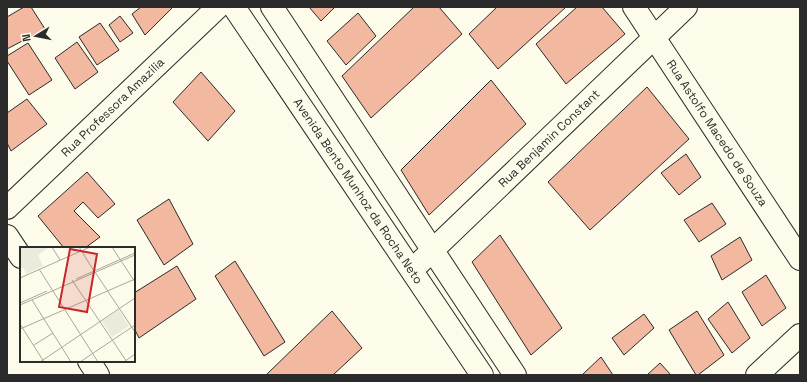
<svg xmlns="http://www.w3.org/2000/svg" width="807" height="382" font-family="'Space Grotesk',sans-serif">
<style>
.building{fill:#f2b8a0;stroke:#2b2b2b}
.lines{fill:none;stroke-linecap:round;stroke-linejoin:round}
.minor-casing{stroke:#2b2b2b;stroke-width:24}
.major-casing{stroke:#2b2b2b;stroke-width:24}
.minor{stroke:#fdfbea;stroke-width:22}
.major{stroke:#fdfbea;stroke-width:22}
.labels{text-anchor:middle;stroke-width:3;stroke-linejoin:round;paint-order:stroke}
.street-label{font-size:12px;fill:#2b2b2b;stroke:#fdfbea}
.inset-road{fill:none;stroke:#a9a89e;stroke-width:1}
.view{fill:#c62828;fill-opacity:0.15;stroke:#c62828;stroke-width:2}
.inset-edge{fill:none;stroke:#2b2b2b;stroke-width:2}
</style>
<rect width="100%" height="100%" fill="#fdfbea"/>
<!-- building -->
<g class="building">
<path d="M24,7h7l14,22 -38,20v-32z"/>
<path d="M141,7h32l-28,28 -13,-21z"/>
<path d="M309,7h26l-14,14z"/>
<path d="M414,7h25l23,27 -91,84 -29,-42z"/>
<path d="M497,7h69l-68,62 -29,-35z"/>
<path d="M577,7h25l23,27 -59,50 -30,-40z"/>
<path d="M358,13l18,23 -30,29 -19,-24z"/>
<path d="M120,16l13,17 -13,9 -11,-17z"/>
<path d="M100,23l19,27 -22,15 -18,-28z"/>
<path d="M77,42l21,30 -23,17 -20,-31z"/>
<path d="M28,43l24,37 -23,15 -22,-34v-5z"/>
<path d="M201,72l34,39 -27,30 -35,-39z"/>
<path d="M491,80l35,44 -97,91 -28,-45z"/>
<path d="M647,87l42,52 -99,91 -42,-48z"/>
<path d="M27,99l20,25 -36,27 -4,-8v-30z"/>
<path d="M686,154l15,23 -22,18 -18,-22z"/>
<path d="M87,172l28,32 -17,14 -15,-16 -9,9 26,26 -15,11h-21l-26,-32z"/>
<path d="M169,199l24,45 -29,21 -27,-45z"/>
<path d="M712,203l14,21 -27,18 -15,-22z"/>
<path d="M500,235l62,93 -31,27 -59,-93z"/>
<path d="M740,237l12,23 -30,20 -11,-24z"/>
<path d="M235,261l50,81 -21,14 -49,-80z"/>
<path d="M177,266l19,33 -57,39 -5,-10v-35z"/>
<path d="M766,275l20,33 -24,18 -20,-34z"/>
<path d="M728,302l22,36 -18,15 -24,-34z"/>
<path d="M332,311l30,37 -29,27h-67z"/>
<path d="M697,311l27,44 -26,20h-2l-27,-45z"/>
<path d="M644,314l10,14 -30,27 -12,-17z"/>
<path d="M601,357l12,18h-31z"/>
<path d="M660,363l11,12h-24z"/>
</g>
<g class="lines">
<defs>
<g id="minor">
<path id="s1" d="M634,7l166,252"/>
<path id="s2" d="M7,208l211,-201"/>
<path d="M7,236l14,21"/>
<path id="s3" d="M412,270l274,-263"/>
<path d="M89,361l9,14"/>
<path d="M757,375l43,-40"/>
</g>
<g id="major">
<path id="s4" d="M234,7l248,368"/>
<path d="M272,7l243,368"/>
</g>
</defs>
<!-- minor casing -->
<use href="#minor" class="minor-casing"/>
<!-- major casing -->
<use href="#major" class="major-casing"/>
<!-- minor -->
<use href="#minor" class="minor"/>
<!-- major -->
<use href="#major" class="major"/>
</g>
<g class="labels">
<!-- street labels -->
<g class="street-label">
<text dy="4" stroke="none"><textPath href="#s2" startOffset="146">Rua Professora Amazilia</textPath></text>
<text dy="4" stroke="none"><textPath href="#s1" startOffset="151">Rua Astolfo Macedo de Souza</textPath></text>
<text dy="4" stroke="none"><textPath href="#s3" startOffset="190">Rua Benjamin Constant</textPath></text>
<text dy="4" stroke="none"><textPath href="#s4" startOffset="222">Avenida Bento Munhoz da Rocha Neto</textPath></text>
</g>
</g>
<!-- overview -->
<g transform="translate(20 247)">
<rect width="115" height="115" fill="#fdfbea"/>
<path d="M0,0h30l-12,8 5,11 -17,8 -2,-6h-4zM99,63l10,16 -17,11 -10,-16z" fill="#ecebdb"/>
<path class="inset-road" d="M32,0l8,13M59,0l15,24M92,0l23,35M19,22l59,93M75,25l40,60M0,31l70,-31M56,32l59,-26M52,33l55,82M12,53l39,62M0,56l27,-12M0,58l115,-50M0,77l24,38M0,82l115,-50M14,98l19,-12M20,115l95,-64M60,115l55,-37M104,115l11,-8"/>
<path class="view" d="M50,2l27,5 -10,58 -28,-5z"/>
<rect width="115" height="115" class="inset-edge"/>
</g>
<!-- border -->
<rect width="807" height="382" fill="none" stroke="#2b2b2b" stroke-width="16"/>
<!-- north arrow -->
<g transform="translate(36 36) rotate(260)" stroke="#fdfbea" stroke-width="3" paint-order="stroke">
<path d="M0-3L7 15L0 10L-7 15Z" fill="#2b2b2b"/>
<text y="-6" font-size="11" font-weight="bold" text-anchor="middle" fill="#2b2b2b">N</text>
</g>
</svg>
